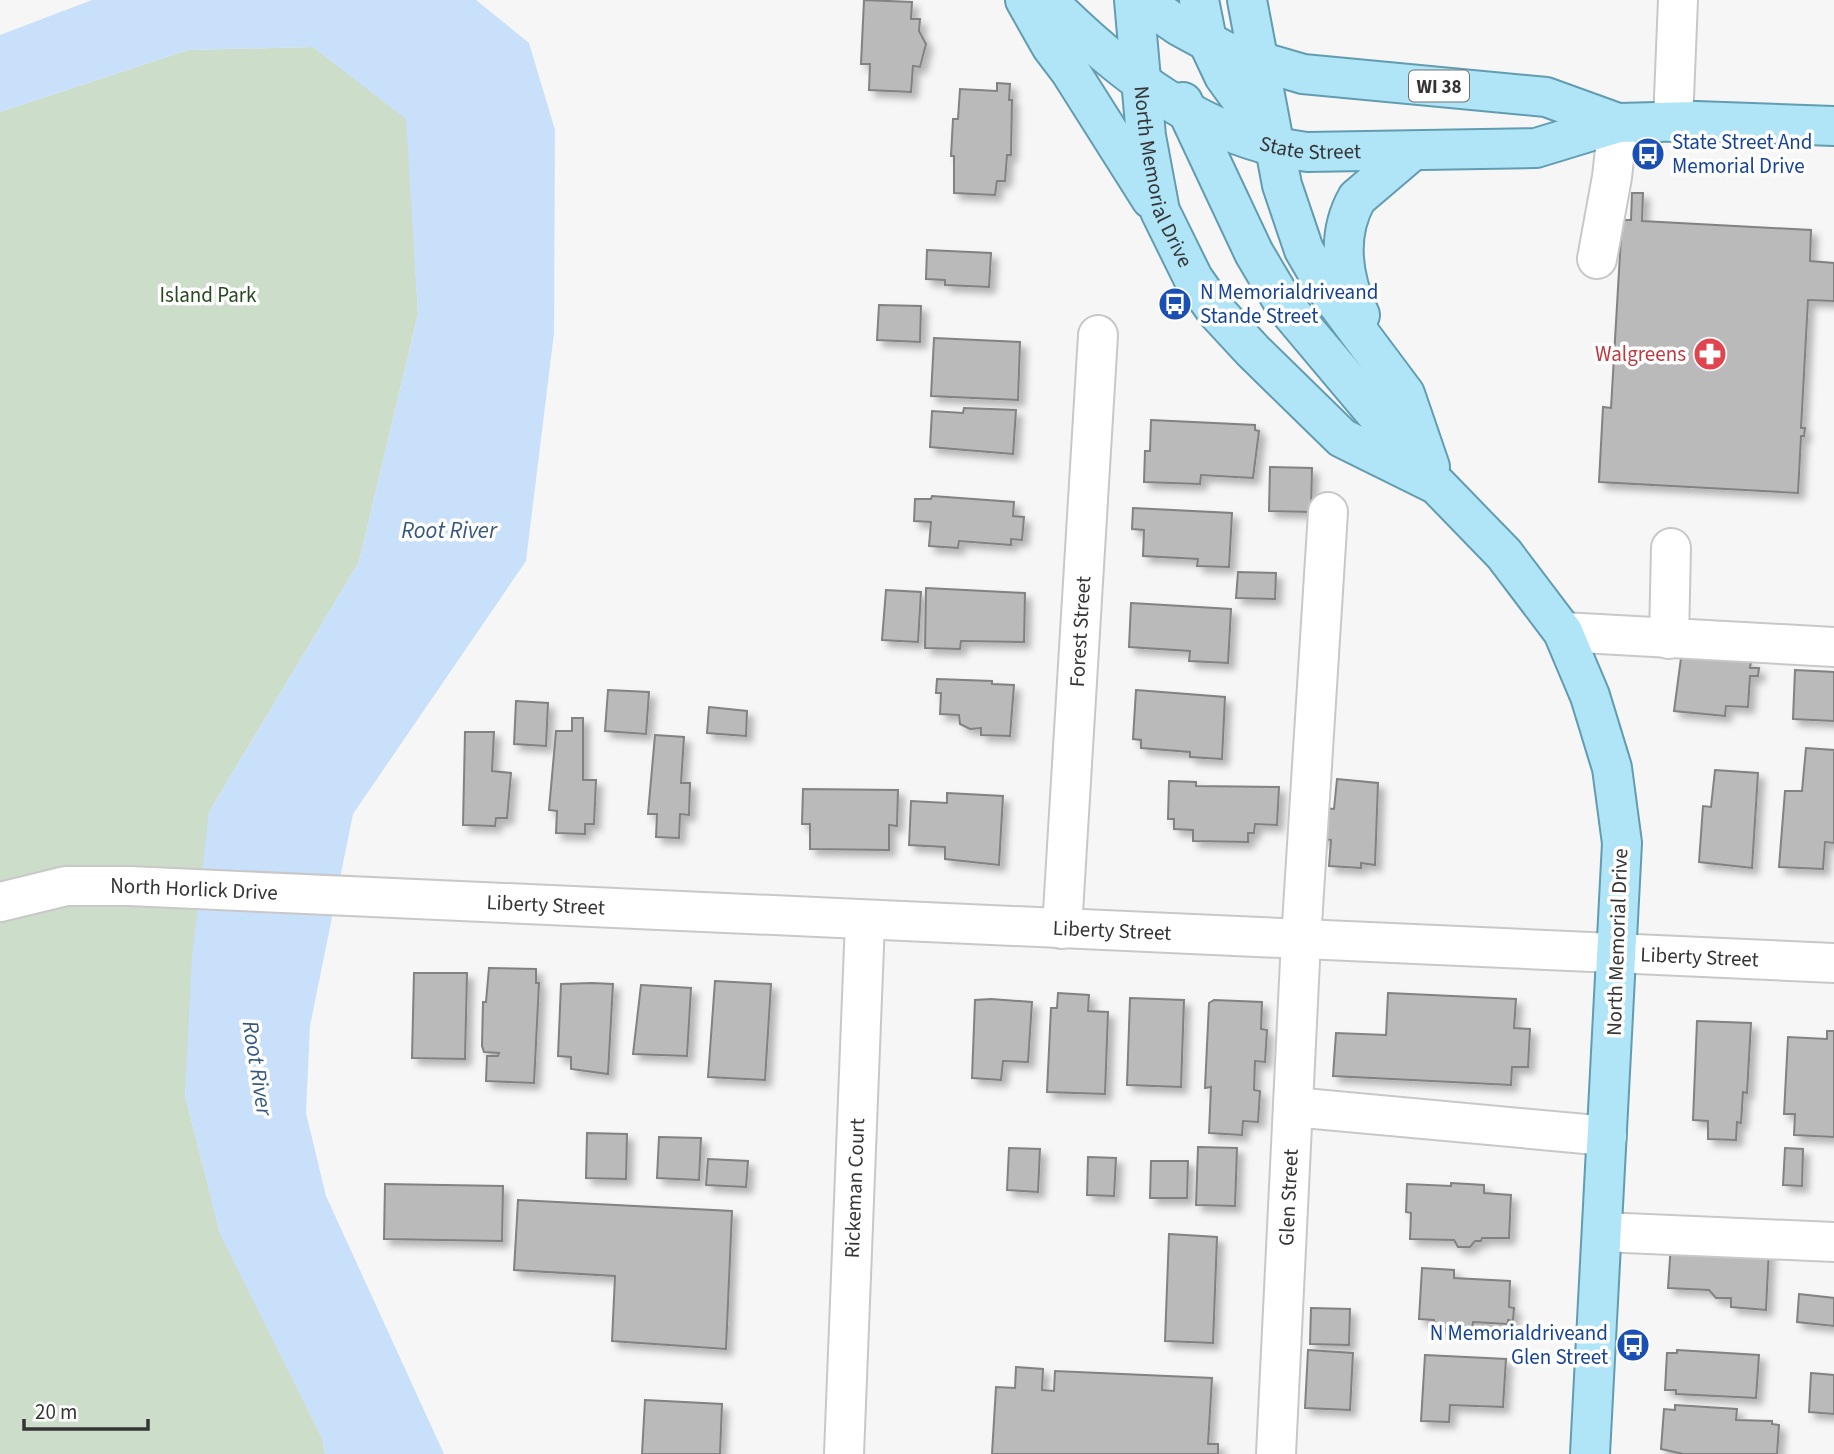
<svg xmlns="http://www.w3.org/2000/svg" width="1834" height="1454" font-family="'Source Sans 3',sans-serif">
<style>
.green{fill:#ccddc9}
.water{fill:#c8e0f9}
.building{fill:#bababb;stroke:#828283;stroke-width:2;filter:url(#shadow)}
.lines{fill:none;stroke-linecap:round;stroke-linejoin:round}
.minor-casing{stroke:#c8c8c9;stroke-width:42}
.major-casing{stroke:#629cb0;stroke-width:42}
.minor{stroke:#fff;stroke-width:38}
.major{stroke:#afe5f7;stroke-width:38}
.labels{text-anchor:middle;stroke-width:7;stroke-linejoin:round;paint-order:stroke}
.shield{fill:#fff;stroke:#727272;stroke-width:2}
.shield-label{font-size:19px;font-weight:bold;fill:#353536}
.transit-label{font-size:21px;fill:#164399;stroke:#fff;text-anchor:start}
.street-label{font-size:21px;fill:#353536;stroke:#fff}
.park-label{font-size:21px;fill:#284821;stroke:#fff}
.health-label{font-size:21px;fill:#be3a42;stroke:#fff;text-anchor:end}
.water-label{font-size:23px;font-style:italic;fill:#35587d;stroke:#fff}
</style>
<defs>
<filter id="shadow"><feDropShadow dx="6" dy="6" stdDeviation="3.5" flood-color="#0004"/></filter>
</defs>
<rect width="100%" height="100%" fill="#f6f6f7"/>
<!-- green -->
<path class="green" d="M313,47l94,72 11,195 -59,248 -150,250 -24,283 35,138 102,205 3,16h-325v-1342l188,-62z"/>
<!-- water -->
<path class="water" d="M92,0h384l53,43 26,87 -1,203 -28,228 -173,253 -43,212 -4,87 20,83 118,258h-119l-3,-16 -102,-204 -35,-139 7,-139 17,-144 150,-250 59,-248 -12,-195 -93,-72 -125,3 -188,62v-77z"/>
<!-- building -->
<g class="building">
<path d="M864,0l48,2 -1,17h9l-1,12 7,13 -6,23 -7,-1 -2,26 -42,-2 1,-26h-9z"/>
<path d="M997,83l13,1 -1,16h3l-1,55h-4l-2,26h-8l-2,14 -41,-2v-37h-3l2,-37h5l2,-30 37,2z"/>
<path d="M1632,193h11l-1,28 169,9 -1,31 24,2v38l-26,-1 -7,128h4l-1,8h-3l-3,57 -199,-11 4,-75 8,1 11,-188h9z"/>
<path d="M927,250l64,3 -2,34 -44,-2v-5l-19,-1z"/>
<path d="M879,305l42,1 -1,36 -43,-2z"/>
<path d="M934,338l86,4 -2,58 -87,-4z"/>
<path d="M964,408l52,2 -3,44 -83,-7 2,-36 31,2z"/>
<path d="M1151,420l104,5v5l4,1 -6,47 -52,-3 -1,9 -56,-2 1,-31h5z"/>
<path d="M1270,467l42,1 -1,44 -42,-1z"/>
<path d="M932,496l82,6 -1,14 11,1 -2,23 -11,-1v6l-52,-4 -1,7 -29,-2 2,-24 -17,-1 1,-22h16z"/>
<path d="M1133,508l99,5 -3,54 -32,-1 1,-7 -55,-3 1,-26 -12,-1z"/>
<path d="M1238,572l38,1 -1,26 -39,-1z"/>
<path d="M926,588l99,5 -1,49 -63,-1 -1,8 -35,-1z"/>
<path d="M886,590l35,2 -3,50 -36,-2z"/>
<path d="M1131,603l100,6 -3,54 -39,-2 1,-10 -61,-4z"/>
<path d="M1681,658l70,3 -1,7h9l-1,8h-8l-2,31 -22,-1 -1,10 -51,-5z"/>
<path d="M1795,670l39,2v49l-41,-2z"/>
<path d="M937,679l55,2v3l22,1 -4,51 -29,-1v-7l-11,1 -10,-5 -1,-9 -19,-1 1,-21h-5z"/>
<path d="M608,690l41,2 -3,42 -41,-3z"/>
<path d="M1136,690l89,7 -3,62 -32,-2v-5l-49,-4v-8l-8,-1z"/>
<path d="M516,701l32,2 -2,43 -32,-2z"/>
<path d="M709,707l38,4 -1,25 -39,-3z"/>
<path d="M572,718h11v62h13l-2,44h-9v10l-29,-1 1,-22 -8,-1 7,-79h16z"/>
<path d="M465,732h29l-2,39 19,2 -4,45h-11l-1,8 -32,-1z"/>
<path d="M655,735l29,2 -3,46h9l-1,32 -9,-1 -1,24 -23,-1 1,-23h-9z"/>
<path d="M1806,748l28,2v93l-9,-1 -2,27 -44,-2 6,-76h17z"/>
<path d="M1715,770l43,3 -6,95 -53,-6 4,-56 8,1z"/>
<path d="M1337,779l41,4 -3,82 -14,-2v5l-32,-2 2,-26 -11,-2 3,-30 11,1z"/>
<path d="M1169,781l27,1v4l83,1 -2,38 -22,-1 -1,9h-6v9l-55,-1v-11l-19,-1v-10h-6z"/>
<path d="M803,789l95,1 -1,36 -8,-1v25l-79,-1v-25h-8z"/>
<path d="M947,793l56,3 -4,69 -54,-6v-12l-36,-2 2,-44 36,2z"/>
<path d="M489,968l47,1v14h3l-5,100 -48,-2 1,-25h11l1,-3 -15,-1 -2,-6 1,-44h3z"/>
<path d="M414,973h53l-2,86 -53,-1z"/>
<path d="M715,981l56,3 -6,96 -57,-3z"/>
<path d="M592,983l21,1 -5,90 -37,-5v-12l-13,-1 3,-72z"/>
<path d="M641,985l50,3 -4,68 -54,-2z"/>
<path d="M1058,993l31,2 -1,16 20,1 -3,82 -58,-2 4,-84h6z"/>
<path d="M1388,993l128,6 -2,29 16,1 -2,38h-16l-1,18 -178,-9 3,-43 50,2z"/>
<path d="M1130,998l54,2 -3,87 -54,-2z"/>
<path d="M991,999l41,3 -4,60 -25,-1 -2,19 -29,-2 3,-78z"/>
<path d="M1214,1000l48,2 -1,27 6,1 -2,32 -10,-1 -1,29 6,1 -2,31 -15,-1 -1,14 -33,-2 2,-46 -6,1 4,-85z"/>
<path d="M1697,1021l54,2 -4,70 -4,-1 -2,31 -4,-1 -1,18 -28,-1v-18l-15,-1z"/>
<path d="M1827,1031h7v106l-40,-2 1,-21h-11l4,-77 39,2z"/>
<path d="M587,1133l40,1 -1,45 -40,-1z"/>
<path d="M659,1137l42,1 -2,42 -42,-2z"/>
<path d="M1198,1147l39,1 -2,58 -39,-1z"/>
<path d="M1009,1148l31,1 -2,43 -31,-2z"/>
<path d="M1785,1148l18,1 -1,37 -19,-1z"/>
<path d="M1088,1157l28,1 -2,38 -27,-1z"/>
<path d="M708,1159l40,2 -2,26 -40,-2z"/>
<path d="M1151,1161h37l-1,37h-37z"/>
<path d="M1451,1183l33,2v8l27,2 -2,43h-27l-1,3h-6l-5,6h-12l-4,-7 -44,-1 1,-26 -5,-1 1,-28 44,2z"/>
<path d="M385,1184l118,2 -1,55 -118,-2z"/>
<path d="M518,1200l214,11 -6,138 -114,-8 3,-65 -101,-6z"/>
<path d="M1169,1234l48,3 -4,106 -48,-2z"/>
<path d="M1671,1243l98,4 -3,63 -35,-3v-9h-15l-7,-8 -41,-2z"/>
<path d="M1422,1268l32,2v8l56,3 -1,26 5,1 -1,13 -5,-1v4l-35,-2 -1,9 -38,-3v-8l-15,-1z"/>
<path d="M1799,1294l35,4v28l-37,-4z"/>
<path d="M1311,1308l39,1 -1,36 -39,-1z"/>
<path d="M1308,1350l45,3 -3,57 -45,-2z"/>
<path d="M1677,1350l82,5 -3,43 -80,-4v-4h-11l2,-37h10z"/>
<path d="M1425,1355l81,4 -3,48 -53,-2 -1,17 -28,-1z"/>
<path d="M1016,1367l27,2 -1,21 12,1 1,-20 157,7 -4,66h10v10h-226l4,-67 19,1z"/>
<path d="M1811,1373l23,2v39l-25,-2z"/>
<path d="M645,1400l77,4 -2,50h-78z"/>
<path d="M1675,1405l62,4 -1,11 36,1v3l7,1 -2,29h-94l-22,-5 3,-40 11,1z"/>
</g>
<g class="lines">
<defs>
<g id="minor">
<path d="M1673,122l5,-122"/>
<path d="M1597,259l15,-82 6,-54"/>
<path d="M1563,632l271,15"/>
<path d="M1669,639l2,-91"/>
<path id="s1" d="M0,902l66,-16h63l1705,77"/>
<path id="s2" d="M1062,929l36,-594"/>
<path d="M1293,1107l314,29"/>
<path d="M1602,1232l232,10"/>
<path id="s3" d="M844,1454l21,-533"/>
<path id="s4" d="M1276,1454l25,-514 27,-428"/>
</g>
<g id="major">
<path d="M1025,0l26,46 19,25 81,128"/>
<path id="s5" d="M1047,0c71,71 157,140 260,152l229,-4 82,-25 78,-2 138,5"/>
<path id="s6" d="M1134,0l12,136 14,75 33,67 23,33 37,40 89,87 95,47 67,69 59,78 27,64 22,72 10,75 -32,611"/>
<path d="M1141,0l38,26 46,25 78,23 243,23 72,26"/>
<path d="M1199,0l8,40 17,36 42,58"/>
<path d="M1247,0l35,185 22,65 24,41 77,103 25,73"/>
<path d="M1183,102l71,151 32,54 138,164"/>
<path d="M1360,315c-18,-36 -24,-80 -3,-117l54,-46"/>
</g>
</defs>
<!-- minor casing -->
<use href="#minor" class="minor-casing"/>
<!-- major casing -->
<use href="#major" class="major-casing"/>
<!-- minor -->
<use href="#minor" class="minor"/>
<!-- major -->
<use href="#major" class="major"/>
</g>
<!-- icons -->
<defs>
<symbol id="bus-disc" viewBox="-11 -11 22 22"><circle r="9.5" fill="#1a4fb4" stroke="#fff"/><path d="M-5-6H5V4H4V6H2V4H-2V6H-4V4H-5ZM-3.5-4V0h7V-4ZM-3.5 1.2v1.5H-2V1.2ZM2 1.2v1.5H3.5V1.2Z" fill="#fff"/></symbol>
<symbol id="pharmacy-disc" viewBox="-11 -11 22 22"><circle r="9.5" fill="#e0444e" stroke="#fff"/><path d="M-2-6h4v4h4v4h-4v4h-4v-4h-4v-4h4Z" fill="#fff"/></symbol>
</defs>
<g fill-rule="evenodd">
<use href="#bus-disc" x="1629" y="135" width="38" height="38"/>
<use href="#bus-disc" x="1156" y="285" width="38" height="38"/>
<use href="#pharmacy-disc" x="1691" y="335" width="38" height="38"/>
<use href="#bus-disc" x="1614" y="1326" width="38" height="38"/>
</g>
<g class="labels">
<!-- shield labels -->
<rect class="shield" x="1409" y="70.5" width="60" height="31" rx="5"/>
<g class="shield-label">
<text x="1439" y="93">WI 38</text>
</g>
<!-- transit labels -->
<g class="transit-label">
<text x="1672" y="149">State Street And<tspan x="1672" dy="24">Memorial Drive</tspan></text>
<text x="1200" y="299">N Memorialdriveand<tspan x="1200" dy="24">Stande Street</tspan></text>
<text x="1608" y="1340" text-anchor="end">N Memorialdriveand<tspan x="1608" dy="24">Glen Street</tspan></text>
</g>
<!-- street labels -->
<g class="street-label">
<text dy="7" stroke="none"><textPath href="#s5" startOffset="310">State Street</textPath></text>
<text dy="7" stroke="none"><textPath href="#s6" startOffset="180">North Memorial Drive</textPath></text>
<text dy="7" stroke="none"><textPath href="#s2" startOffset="298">Forest Street</textPath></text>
<text dy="7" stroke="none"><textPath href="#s1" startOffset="196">North Horlick Drive</textPath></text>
<text dy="7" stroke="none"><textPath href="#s1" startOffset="548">Liberty Street</textPath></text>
<text dy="7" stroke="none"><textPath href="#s1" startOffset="1115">Liberty Street</textPath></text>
<text transform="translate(1617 942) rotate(-88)" y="7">North Memorial Drive</text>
<text dy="7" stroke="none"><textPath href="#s1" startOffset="1703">Liberty Street</textPath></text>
<text dy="7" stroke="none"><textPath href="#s3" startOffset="266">Rickeman Court</textPath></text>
<text dy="7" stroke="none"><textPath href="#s4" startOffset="257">Glen Street</textPath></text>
</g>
<!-- park labels -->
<g class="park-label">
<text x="208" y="302">Island Park</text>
</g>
<!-- health labels -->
<g class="health-label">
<text x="1686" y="361">Walgreens</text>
</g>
<!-- water labels -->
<g class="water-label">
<text x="449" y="538">Root River</text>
<text transform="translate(258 1068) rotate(81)" y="8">Root River</text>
</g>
</g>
<!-- scale -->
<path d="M24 1419v10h124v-10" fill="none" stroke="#353536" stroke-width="3.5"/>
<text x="35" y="1419" font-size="21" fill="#353536" stroke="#ffffff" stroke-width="5" paint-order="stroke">20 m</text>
</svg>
